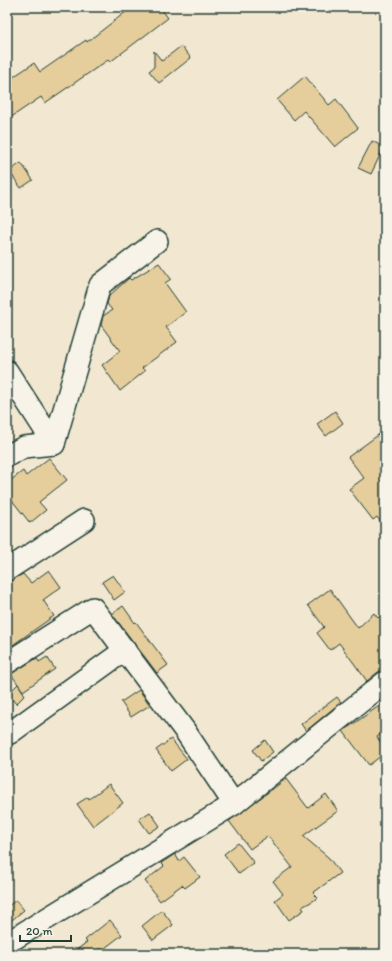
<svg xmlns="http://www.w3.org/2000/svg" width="392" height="961" font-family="Itim,sans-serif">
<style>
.building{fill:#e5cd9c;stroke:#1f3d34}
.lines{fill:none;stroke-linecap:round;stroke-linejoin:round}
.minor-casing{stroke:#1f3d34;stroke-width:24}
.minor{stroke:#f7f3e8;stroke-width:21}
</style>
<rect width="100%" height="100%" fill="#f2e8d1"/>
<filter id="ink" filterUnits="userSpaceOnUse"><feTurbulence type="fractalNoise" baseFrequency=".025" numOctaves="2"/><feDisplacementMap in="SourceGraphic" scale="8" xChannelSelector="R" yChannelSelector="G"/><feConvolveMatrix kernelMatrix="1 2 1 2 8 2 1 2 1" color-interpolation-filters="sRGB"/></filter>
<g filter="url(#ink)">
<!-- building -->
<g class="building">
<path d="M132,7h28l8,11 -58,44 -2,-2 -63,43 -4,-6 -34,23v-39l27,-18 6,9 46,-32 1,2z"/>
<path d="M181,46l10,12 -32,25 -10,-12 5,-4v-16l8,10z"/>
<path d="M305,76l24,29 7,-6 22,29 -23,19 -31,-36 -10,9 -17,-20z"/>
<path d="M372,141l12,6 -13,27 -13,-6z"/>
<path d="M21,163l12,17 -12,8 -12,-17z"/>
<path d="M159,263l12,16 -6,4 21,29 -20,15 11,15 -35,26 3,3 -25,20 -18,-26 18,-14 -19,-26 2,-9 9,-6 -5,-6 2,-8 20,-18 2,2z"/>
<path d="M335,411l8,12 -17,13 -9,-12z"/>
<path d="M385,430v98l-8,-11 -4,3 -24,-31 15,-11 -16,-21z"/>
<path d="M49,458l18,22 -28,22 7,8 -16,13 -23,-29v-11l16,-12 3,5z"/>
<path d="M49,570l12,17 -18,13 11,16 -47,33v-67l16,-8 8,9z"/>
<path d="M113,575l12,17 -11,8 -12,-18z"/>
<path d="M330,589l28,39 16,-15 4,5 7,-5v57l-7,2 -11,9 -28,-38 -9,7 -13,-17 7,-6 -16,-22z"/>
<path d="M123,606l12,17 1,-1 32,43 -11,8 -45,-59z"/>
<path d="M47,657l8,12 -32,22 -12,-17 26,-16 2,4z"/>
<path d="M18,684l7,11 -9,9 -8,-10z"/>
<path d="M139,690l11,15 -19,12 -10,-15z"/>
<path d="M337,697l4,5 -35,29 -5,-7z"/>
<path d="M385,702v29l-8,6 8,12v4l-16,12 -26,-34z"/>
<path d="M171,739l16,20 -16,12 -15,-21z"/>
<path d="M265,740l8,12 -12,9 -8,-11z"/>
<path d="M286,779l22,29 18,-14 12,17 -35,25 26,22 11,15 -27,20 5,5 -16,9 2,3 -15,10 -14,-20 8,-6 -10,-13 19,-14 -24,-31 -18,13 -21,-28z"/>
<path d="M109,784l14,19 -30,23 -16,-22 11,-7 1,2z"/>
<path d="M150,812l10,14 -11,7 -10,-14z"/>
<path d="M238,843l16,20 -15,11 -15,-20z"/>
<path d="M175,854l4,7 5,-4 16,20 -15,11 -3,-3 -22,16 -15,-20 19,-15 -3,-3z"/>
<path d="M16,900l8,10 -17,14v-17z"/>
<path d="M162,910l11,15 -20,15 -11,-14z"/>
<path d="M110,920l12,15 -21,16 -1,-3 -8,6h-21l16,-12 -2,-2z"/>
</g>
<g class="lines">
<defs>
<g id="minor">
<path d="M7,371l47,73"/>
<path d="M7,456l17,-9 30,-3 46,-159 57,-44"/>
<path d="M7,570l77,-50"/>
<path d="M7,663l86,-55 92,123 49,73"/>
<path d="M7,729l3,4 115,-83"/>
<path d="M7,943l227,-139 151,-122"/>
</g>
</defs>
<!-- minor casing -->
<use href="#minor" class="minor-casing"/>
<!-- minor -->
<use href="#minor" class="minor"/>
</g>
</g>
<!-- margin -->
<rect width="392" height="961" fill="none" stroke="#f7f3e8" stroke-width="24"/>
<rect x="12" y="12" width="368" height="937" fill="none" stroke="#1f3d34" stroke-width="1.5" filter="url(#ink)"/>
<!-- scale -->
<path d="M20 935v6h51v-6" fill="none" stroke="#1f3d34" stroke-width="2"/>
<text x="26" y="935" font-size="12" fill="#1f3d34" stroke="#f7f3e8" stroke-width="3" paint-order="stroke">20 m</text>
</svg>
